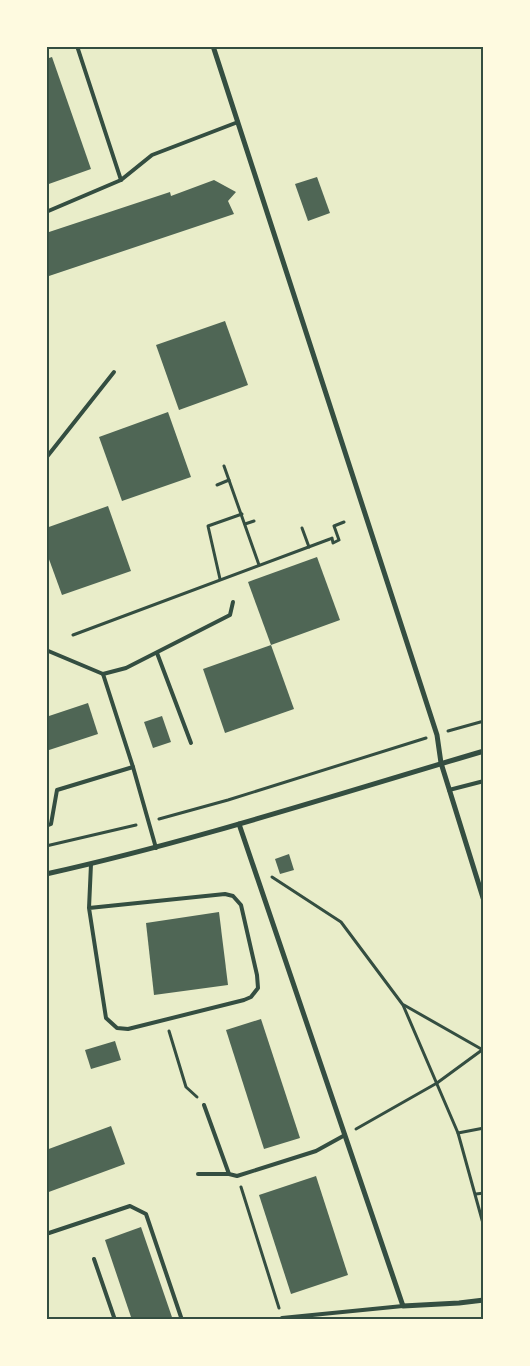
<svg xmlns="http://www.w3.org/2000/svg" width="530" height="1366" font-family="'DM Sans',sans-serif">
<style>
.building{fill:#4f6655}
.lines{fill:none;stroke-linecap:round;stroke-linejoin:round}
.path{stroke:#344e41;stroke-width:3}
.service{stroke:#344e41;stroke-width:4}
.minor{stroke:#344e41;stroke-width:5}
.neatline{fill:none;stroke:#344e41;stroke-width:2}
</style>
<rect width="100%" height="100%" fill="#e9edc9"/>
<!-- building -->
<g class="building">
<path d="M52,57l39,112 -45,16v-126z"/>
<path d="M317,177l13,36 -22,8 -13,-37z"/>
<path d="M214,180l22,12 -8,9 6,13 -188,63v-44l124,-41 1,4z"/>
<path d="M225,321l23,64 -69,25 -23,-65z"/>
<path d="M168,412l23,65 -69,24 -23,-64z"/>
<path d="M108,506l23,65 -69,24 -16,-44v-23z"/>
<path d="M317,557l23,63 -69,25 -23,-63z"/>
<path d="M271,645l23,64 -69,24 -22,-64z"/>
<path d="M88,703l10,31 -52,17v-34z"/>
<path d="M162,716l9,26 -18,6 -9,-26z"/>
<path d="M289,854l5,16 -14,4 -5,-15z"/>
<path d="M219,912l9,73 -74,10 -8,-72z"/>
<path d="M261,1019l39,119 -36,11 -38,-119z"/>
<path d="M115,1041l6,19 -30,9 -6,-19z"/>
<path d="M111,1126l14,38 -79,29v-43z"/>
<path d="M316,1176l32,99 -57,19 -32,-99z"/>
<path d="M141,1227l32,93h-41l-27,-80z"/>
</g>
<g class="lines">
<!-- path -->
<g class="path">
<path d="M224,466l35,99"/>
<path d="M217,485l12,-5"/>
<path d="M245,524l9,-3"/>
<path d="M302,528l7,19"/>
<path d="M220,579l-12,-53 34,-12"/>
<path d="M73,635l257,-96 2,-1 1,5 6,-3 -5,-14 10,-4"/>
<path d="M448,731l36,-10"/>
<path d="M159,819l69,-19 198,-62"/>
<path d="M46,846l90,-21"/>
<path d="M272,877l69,45 62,83 55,128 26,94"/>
<path d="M404,1005l79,45"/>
<path d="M169,1031l17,56 11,10"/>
<path d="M356,1129l81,-46 45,-33"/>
<path d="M458,1133l26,-5"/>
<path d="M241,1187l38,121"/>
<path d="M476,1194l8,-1"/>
</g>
<!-- service -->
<g class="service">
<path d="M77,46l44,134"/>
<path d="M46,212l75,-32 31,-25 86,-33"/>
<path d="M46,458l68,-86"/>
<path d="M46,650l57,24 30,93 23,81"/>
<path d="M157,653l34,90"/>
<path d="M103,674l23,-6 104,-53 3,-13"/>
<path d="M449,790l35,-9"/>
<path d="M46,826l5,-2 6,-34 76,-23"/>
<path d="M89,908l136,-14 8,2 8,9 16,70 1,13 -7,9 -7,3 -116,29 -11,-1 -11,-10 -17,-110 2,-44"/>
<path d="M204,1105l25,69 8,2 79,-25 29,-16"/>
<path d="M198,1174h31"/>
<path d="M46,1234l84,-28 16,8 36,106"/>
<path d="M94,1259l21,61"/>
<path d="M46,1319l1,1"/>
<path d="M282,1320v-2l121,-12"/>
</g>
<!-- minor -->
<g class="minor">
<path d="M213,46l224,689 4,28 43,138"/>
<path d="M239,824l164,482 56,-3 25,-3"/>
<path d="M46,874c148,-33 292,-80 438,-123"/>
</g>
</g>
<!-- border -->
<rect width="530" height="1366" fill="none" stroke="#fefae0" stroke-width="95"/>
<rect x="48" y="48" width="434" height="1270" class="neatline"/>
</svg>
